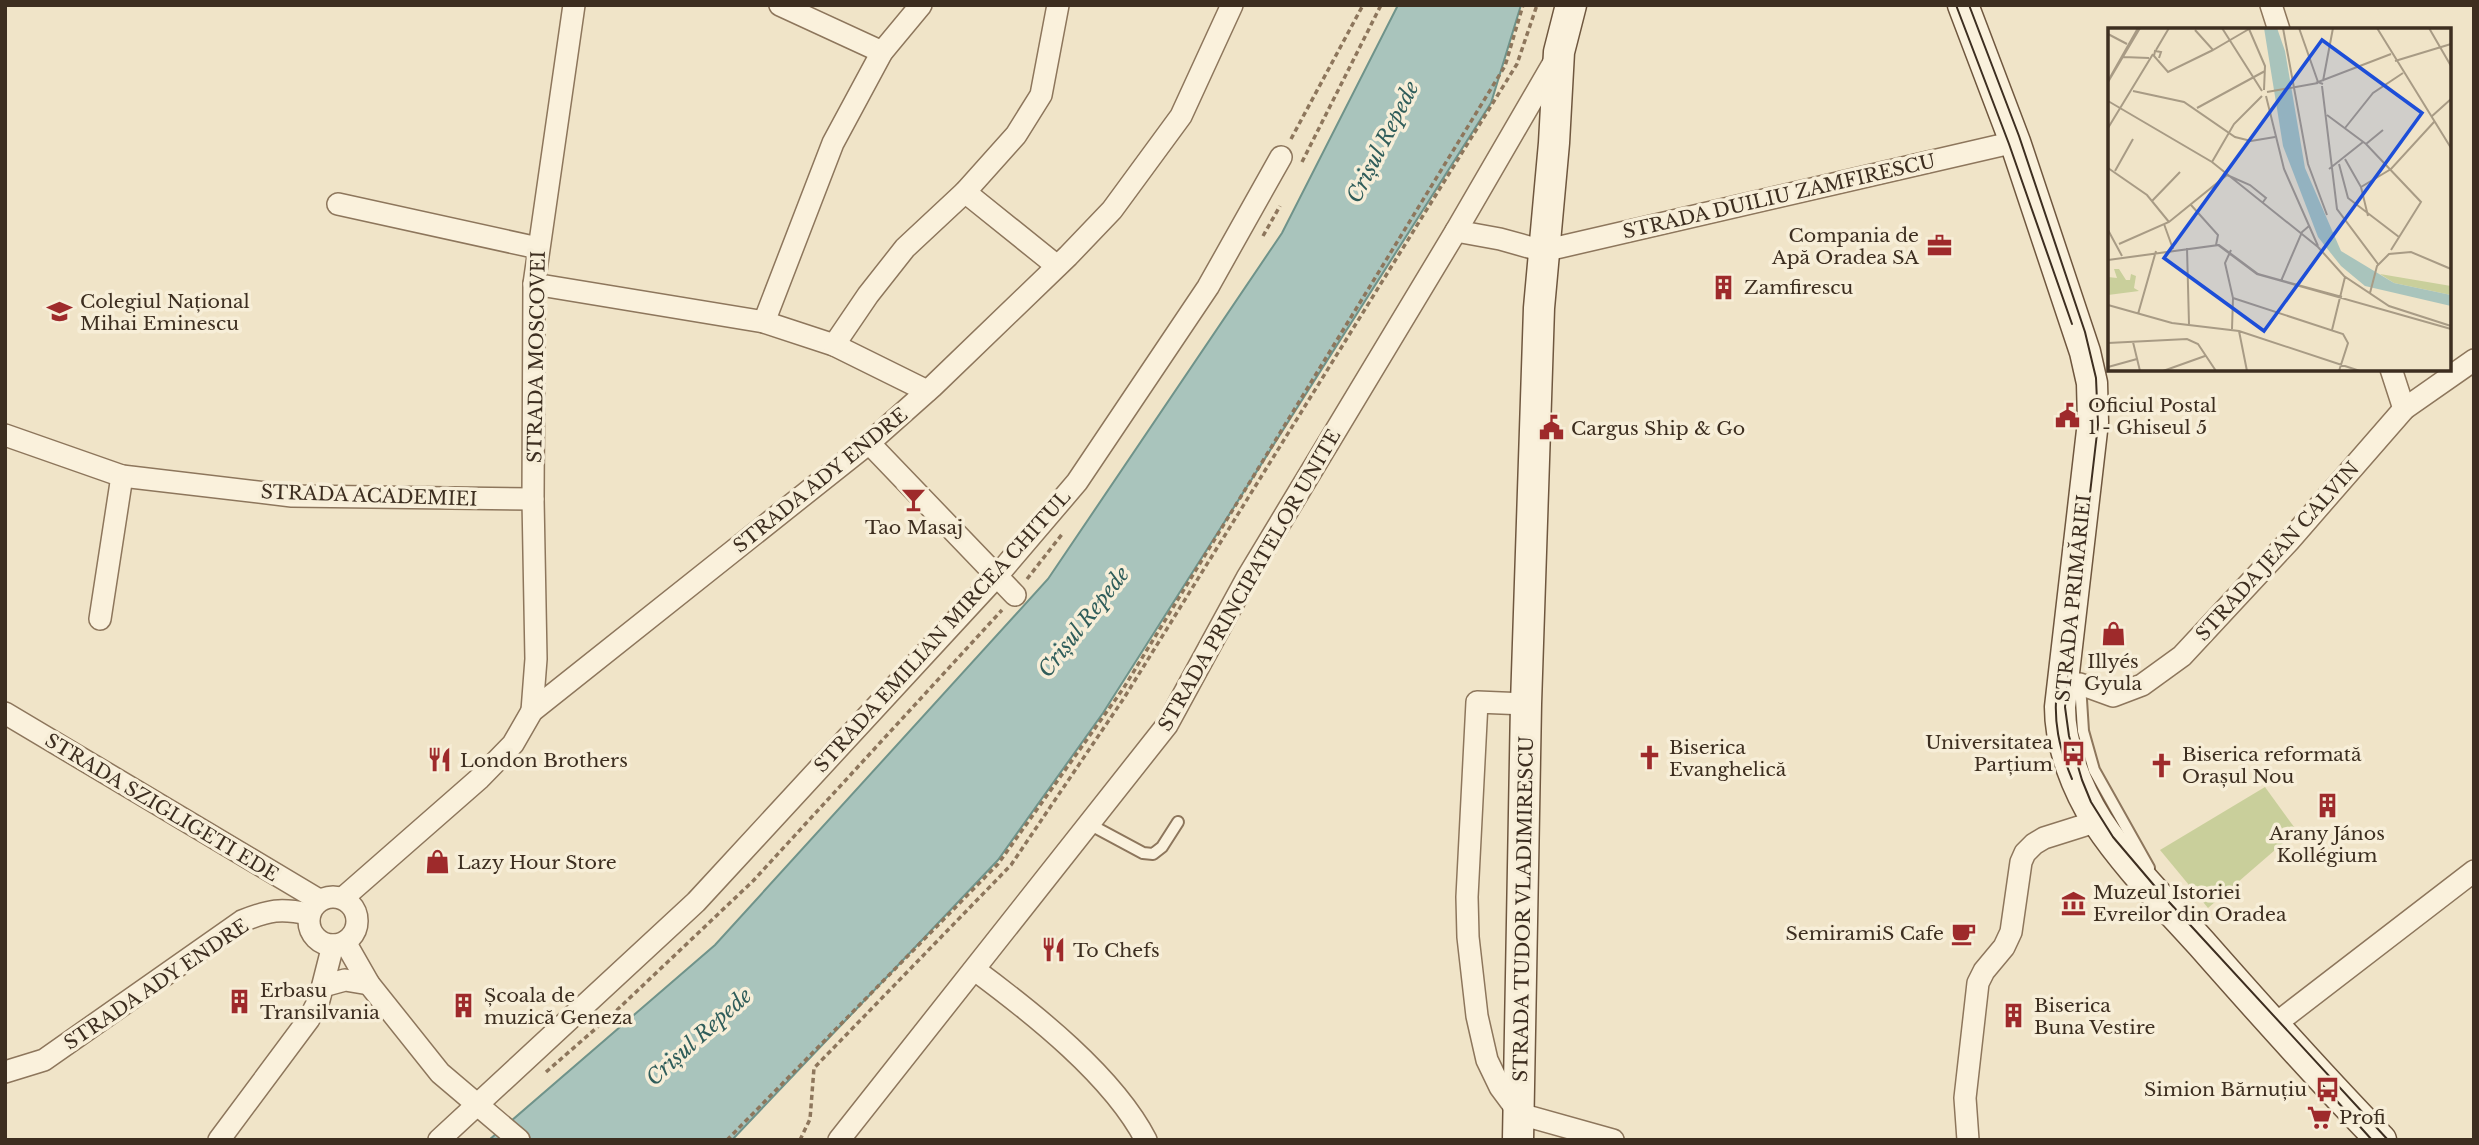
<svg xmlns="http://www.w3.org/2000/svg" width="2479" height="1145" font-family="'Libre Baskerville',serif">
<style>
.green{fill:#c9cf9b}
.water{fill:#a9c4bc;stroke:#6f938a;stroke-width:2}
.lines{fill:none;stroke-linecap:round;stroke-linejoin:round}
.lane-casing{stroke:#8d765c;stroke-width:14}
.street-casing{stroke:#8d765c;stroke-width:24}
.secondary-casing{stroke:#6f573f;stroke-width:33}
.path{stroke:#8d765c;stroke-width:3.5;stroke-dasharray:5 3.5;stroke-linecap:butt}
.lane{stroke:#faf1dc;stroke-width:10}
.street{stroke:#faf1dc;stroke-width:21}
.secondary{stroke:#faf1dc;stroke-width:30}
.tram{stroke:#3d2e20;stroke-width:2}
.labels{text-anchor:middle;stroke-width:7;stroke-linejoin:round;paint-order:stroke}
.street-label{font-size:19px;fill:#3d2e20;stroke:#f7eed8}
.poi-label{font-size:19px;fill:#3d2e20;stroke:#f7eed8;text-anchor:start}
.water-label{font-size:21px;font-style:italic;fill:#2f5d5a;stroke:#f7eed8}
.inset-road{fill:none;stroke:#a89b85;stroke-width:2}
.view{fill:#1d4ed8;fill-opacity:0.15;stroke:#1d4ed8;stroke-width:3.5}
.inset-edge{fill:none;stroke:#3d2e20;stroke-width:3.5}
</style>
<rect width="100%" height="100%" fill="#f0e4c8"/>
<!-- green -->
<path class="green" d="M2265,787l32,44 -89,77 -48,-58z"/>
<!-- water -->
<path class="water" d="M1398,5h123l-30,98 -388,610 -105,147 -266,280h-243l226,-195 333,-366 234,-346z"/>
<g class="lines">
<defs>
<g id="lane">
<path d="M2080,684l3,47 11,39 55,98"/>
<path d="M1089,824l54,29 10,1 9,-7 16,-25"/>
</g>
<g id="street">
<path d="M780,5l102,47"/>
<path d="M2271,5l8,25"/>
<path d="M965,192l92,74"/>
<path d="M338,204l200,44"/>
<path d="M1456,231l44,8 43,12 472,-109"/>
<path d="M534,284l230,38 70,23 93,46"/>
<path d="M764,322l69,-179 49,-91 39,-47"/>
<path d="M834,345l34,-50 37,-47 60,-56 51,-57 25,-40 17,-90"/>
<path d="M2391,369l13,40"/>
<path d="M5,435l117,41 170,20 241,3"/>
<path d="M869,443l146,152"/>
<path d="M100,619l22,-143"/>
<path d="M2061,686l19,-2 33,12 29,-11 40,-29 107,-115 115,-132 70,-49"/>
<path d="M1526,704l-49,-2 -10,195 1,40 9,79 10,44 13,27 20,27 93,26"/>
<path d="M532,711l4,-52 -3,-160 1,-215 40,-279"/>
<path d="M5,713l314,187"/>
<circle cx="333" cy="921" r="24"/>
<path d="M343,898l137,-120 33,-34 19,-33 337,-268 63,-56 136,-131 44,-46 69,-94 51,-111"/>
<path d="M345,942l24,42 71,89 79,67"/>
<path d="M975,970c58,43 138,106 171,170"/>
<path d="M323,986l22,-6 24,4"/>
<path d="M2274,1025l200,-154"/>
<path d="M5,1072l39,-12 198,-139c28,-11 38,-13 67,-7"/>
<path d="M219,1140l90,-121 10,-19 14,-55"/>
<path d="M439,1140l257,-238 300,-325 81,-95 131,-195 73,-130"/>
<path d="M839,1140l328,-415 80,-147 209,-347 101,-174"/>
<path d="M1968,1140l-3,-42 13,-115 6,-12 20,-24 7,-15 10,-70 4,-9 9,-9 10,-6 54,-17"/>
</g>
<g id="secondary">
<path d="M1963,5l52,137 70,210 7,31 1,39 -33,285c0,39 17,82 38,115 29,44 68,82 103,121 59,67 118,133 180,197"/>
<path d="M1518,1140l8,-436 13,-396 15,-165 5,-91 12,-47"/>
</g>
</defs>
<!-- lane casing -->
<use href="#lane" class="lane-casing"/>
<!-- street casing -->
<use href="#street" class="street-casing"/>
<!-- secondary casing -->
<use href="#secondary" class="secondary-casing"/>
<!-- path -->
<g class="path">
<path d="M1291,139l72,-134"/>
<path d="M1302,162l79,-157"/>
<path d="M1263,236l17,-30"/>
<path d="M1027,579l36,-46"/>
<path d="M546,1072l71,-62 136,-129 249,-271"/>
<path d="M727,1140l271,-276 125,-175 382,-623 18,-61"/>
<path d="M800,1140l10,-21 4,-51 197,-203 113,-167 393,-634 20,-59"/>
</g>
<!-- lane -->
<use href="#lane" class="lane"/>
<!-- street -->
<use href="#street" class="street"/>
<!-- secondary -->
<use href="#secondary" class="secondary"/>
<!-- tram -->
<g class="tram">
<path d="M1956,5l53,139 63,180"/>
<path d="M1969,5l50,131 66,196 11,46 2,47 -33,282 4,29 13,44 9,22 22,35 45,53 230,250"/>
<path d="M2057,688c-4,33 2,60 15,91"/>
<path d="M2317,1079l55,61"/>
</g>
</g>
<!-- icons -->
<defs>
<symbol id="office-bare" viewBox="-9 -9 18 18"><path d="M-6-3h4V-5.5h4V-3h4V5H-6ZM-1-4.5V-3h2v-1.5ZM-6 0V1H6V0Z" fill="#9e2a2b" stroke="#f7eed8" stroke-width="2.5" paint-order="stroke"/></symbol>
<symbol id="building-bare" viewBox="-9 -9 18 18"><path d="M-4-6H4V6H1V3H-1V6H-4ZM-2.5-4.3h1.7v1.8h-1.7ZM.8-4.3h1.7v1.8H.8ZM-2.5-1h1.7V.8h-1.7ZM.8-1h1.7V.8H.8Z" fill="#9e2a2b" stroke="#f7eed8" stroke-width="2.5" paint-order="stroke"/></symbol>
<symbol id="university-bare" viewBox="-9 -9 18 18"><path d="M0-5L7-2L0 1L-7-2ZM-4 1L0 2.5L4 1V4Q0 6-4 4Z" fill="#9e2a2b" stroke="#f7eed8" stroke-width="2.5" paint-order="stroke"/></symbol>
<symbol id="civic-bare" viewBox="-9 -9 18 18"><path d="M-.6-6.5H3V-4.5H.6V-3L4-1V1h2V6H-6V1h2V-1L-.6-3ZM-1.2 2.5V6h2.4V2.5Z" fill="#9e2a2b" stroke="#f7eed8" stroke-width="2.5" paint-order="stroke"/></symbol>
<symbol id="bar-bare" viewBox="-9 -9 18 18"><path d="M-6-5H6L.8 .8V4.5H3.5V6h-7V4.5H-.8V.8Z" fill="#9e2a2b" stroke="#f7eed8" stroke-width="2.5" paint-order="stroke"/></symbol>
<symbol id="shop-bare" viewBox="-9 -9 18 18"><path d="M-5-2.5h2.3a2.7 3.5 0 0 1 5.4 0H5L5.5 6h-11ZM-1.5-2.5h3a1.5 2.3 0 0 0-3 0Z" fill="#9e2a2b" stroke="#f7eed8" stroke-width="2.5" paint-order="stroke"/></symbol>
<symbol id="bus-bare" viewBox="-9 -9 18 18"><path d="M-5-6H5V4H4V6H2V4H-2V6H-4V4H-5ZM-3.5-4V0h7V-4ZM-3.5 1.2v1.5H-2V1.2ZM2 1.2v1.5H3.5V1.2Z" fill="#9e2a2b" stroke="#f7eed8" stroke-width="2.5" paint-order="stroke"/></symbol>
<symbol id="church-bare" viewBox="-9 -9 18 18"><path d="M-1.2-6h2.4v3.5h3.3v2.4h-3.3V6h-2.4V-.1h-3.3v-2.4h3.3Z" fill="#9e2a2b" stroke="#f7eed8" stroke-width="2.5" paint-order="stroke"/></symbol>
<symbol id="restaurant-bare" viewBox="-9 -9 18 18"><path d="M-5-6h1v4h1v-4h1v4h1v-4h1v5L-1.5 .5V6h-2V.5L-5-1ZM5-6V6H3V1.5H1.5Q1.5-4 5-6Z" fill="#9e2a2b" stroke="#f7eed8" stroke-width="2.5" paint-order="stroke"/></symbol>
<symbol id="museum-bare" viewBox="-9 -9 18 18"><path d="M0-6L6-3V-2H-6V-3ZM-5-1h2V3h-2ZM-1-1h2V3h-2ZM3-1h2V3H3ZM-6 4H6V6H-6Z" fill="#9e2a2b" stroke="#f7eed8" stroke-width="2.5" paint-order="stroke"/></symbol>
<symbol id="cafe-bare" viewBox="-9 -9 18 18"><path d="M-5.5-4.5H6V0H3Q3 3.5 0 3.5H-2.5Q-5.5 3.5-5.5 0ZM3-3.2v2h1.7v-2ZM-6 4.5H4V6H-6Z" fill="#9e2a2b" stroke="#f7eed8" stroke-width="2.5" paint-order="stroke"/></symbol>
<symbol id="supermarket-bare" viewBox="-9 -9 18 18"><path d="M-6-5.5h2.5l.6 2H6L4.5 2H-2.5L-4.4-4H-6ZM-1.5 3.2a1.3 1.3 0 1 0 .1 0ZM3 3.2a1.3 1.3 0 1 0 .1 0Z" fill="#9e2a2b" stroke="#f7eed8" stroke-width="2.5" paint-order="stroke"/></symbol>
</defs>
<g fill-rule="evenodd">
<use href="#office-bare" x="1922" y="228" width="35" height="35"/>
<use href="#building-bare" x="1706" y="270" width="35" height="35"/>
<use href="#university-bare" x="42" y="294" width="35" height="35"/>
<use href="#civic-bare" x="2050" y="398" width="35" height="35"/>
<use href="#civic-bare" x="1534" y="410" width="35" height="35"/>
<use href="#bar-bare" x="896" y="482" width="35" height="35"/>
<use href="#shop-bare" x="2096" y="616" width="35" height="35"/>
<use href="#bus-bare" x="2056" y="736" width="35" height="35"/>
<use href="#church-bare" x="1632" y="740" width="35" height="35"/>
<use href="#restaurant-bare" x="422" y="742" width="35" height="35"/>
<use href="#church-bare" x="2144" y="748" width="35" height="35"/>
<use href="#building-bare" x="2310" y="788" width="35" height="35"/>
<use href="#shop-bare" x="420" y="844" width="35" height="35"/>
<use href="#museum-bare" x="2056" y="886" width="35" height="35"/>
<use href="#cafe-bare" x="1946" y="916" width="35" height="35"/>
<use href="#restaurant-bare" x="1036" y="932" width="35" height="35"/>
<use href="#building-bare" x="222" y="984" width="35" height="35"/>
<use href="#building-bare" x="446" y="988" width="35" height="35"/>
<use href="#building-bare" x="1996" y="998" width="35" height="35"/>
<use href="#bus-bare" x="2310" y="1072" width="35" height="35"/>
<use href="#supermarket-bare" x="2302" y="1100" width="35" height="35"/>
</g>
<g class="labels">
<!-- street labels -->
<g class="street-label">
<text transform="translate(1779 196) rotate(-13)" y="7">STRADA DUILIU ZAMFIRESCU</text>
<text transform="translate(536 357) rotate(-89)" y="7">STRADA MOSCOVEI</text>
<text transform="translate(820 480) rotate(-39)" y="7">STRADA ADY ENDRE</text>
<text transform="translate(369 495) rotate(2)" y="7">STRADA ACADEMIEI</text>
<text transform="translate(2277 551) rotate(-48)" y="7">STRADA JEAN CALVIN</text>
<text transform="translate(1249 580) rotate(-60)" y="7">STRADA PRINCIPATELOR UNITE</text>
<text transform="translate(2073 598) rotate(-84)" y="7">STRADA PRIMĂRIEI</text>
<text transform="translate(942 631) rotate(-48)" y="7">STRADA EMILIAN MIRCEA CHITUL</text>
<text transform="translate(162 807) rotate(31)" y="7">STRADA SZIGLIGETI EDE</text>
<text transform="translate(1523 909) rotate(-89)" y="7">STRADA TUDOR VLADIMIRESCU</text>
<text transform="translate(156 984) rotate(-34)" y="7">STRADA ADY ENDRE</text>
</g>
<!-- poi labels -->
<g class="poi-label">
<text x="1919" y="242" text-anchor="end">Compania de<tspan x="1919" dy="22">Apă Oradea SA</tspan></text>
<text x="1744" y="294">Zamfirescu</text>
<text x="80" y="308">Colegiul Național<tspan x="80" dy="22">Mihai Eminescu</tspan></text>
<text x="2088" y="412">Oficiul Postal<tspan x="2088" dy="22">1 - Ghiseul 5</tspan></text>
<text x="1571" y="435">Cargus Ship &amp; Go</text>
<text x="914" y="534" text-anchor="middle">Tao Masaj</text>
<text x="2113" y="668" text-anchor="middle">Illyés<tspan x="2113" dy="22">Gyula</tspan></text>
<text x="2053" y="749" text-anchor="end">Universitatea<tspan x="2053" dy="22">Parțium</tspan></text>
<text x="1669" y="754">Biserica<tspan x="1669" dy="22">Evanghelică</tspan></text>
<text x="2182" y="761">Biserica reformată<tspan x="2182" dy="22">Orașul Nou</tspan></text>
<text x="460" y="767">London Brothers</text>
<text x="2327" y="840" text-anchor="middle">Arany János<tspan x="2327" dy="22">Kollégium</tspan></text>
<text x="457" y="869">Lazy Hour Store</text>
<text x="2093" y="899">Muzeul Istoriei<tspan x="2093" dy="22">Evreilor din Oradea</tspan></text>
<text x="1944" y="940" text-anchor="end">SemiramiS Cafe</text>
<text x="1073" y="957">To Chefs</text>
<text x="260" y="997">Erbasu<tspan x="260" dy="22">Transilvania</tspan></text>
<text x="484" y="1002">Școala de<tspan x="484" dy="22">muzică Geneza</tspan></text>
<text x="2034" y="1012">Biserica<tspan x="2034" dy="22">Buna Vestire</tspan></text>
<text x="2307" y="1096" text-anchor="end">Simion Bărnuțiu</text>
<text x="2339" y="1124">Profi</text>
</g>
<!-- water labels -->
<g class="water-label">
<text transform="translate(1383 142) rotate(-63)" y="7">Crișul Repede</text>
<text transform="translate(1084 622) rotate(-52)" y="7">Crișul Repede</text>
<text transform="translate(699 1037) rotate(-42)" y="7">Crișul Repede</text>
</g>
</g>
<!-- overview -->
<g transform="translate(2108 28)">
<rect width="343" height="343" fill="#f0e4c8"/>
<path d="M6,241h5l7,11h4l1,-6 5,2 -2,12 5,3 -31,4v-18l9,1zM272,246l71,12v9l-57,-12z" fill="#c9cf9b"/>
<path d="M156,0h13l8,23 20,117 36,83 53,32 57,12v11l-86,-20 -24,-20 -23,-29 -35,-91z" fill="#a9c4bc"/>
<path class="inset-road" d="M114,0l40,63M175,0l25,136 19,51M191,0l19,54M269,0l74,120M321,0l22,38M141,1l16,37 -1,24M87,2l18,20 36,-21M0,6l19,10M48,22l13,-22M15,29l26,1M51,30l2,-6 -6,-1 -1,5 14,16 45,-22M287,33l56,-17M0,53l30,-53M215,53l10,-53M0,54l32,-54M215,56l-5,-2 73,-28M214,58l15,123 41,55M25,63l51,11 51,35 16,4 24,-4M159,64l51,-9M158,68l18,73 34,77M0,73l104,61 106,85 26,29 45,30 62,20M89,80l68,-37M219,87l39,29 55,58 -30,48M323,89l20,-18M0,100l45,-74M237,100l28,-35 30,-20M258,116l17,-14M237,131l16,28 7,29M104,134l22,-38 28,-28M231,136l9,34 51,39M0,140l39,27 22,27M221,141l34,-27M7,143l18,-32M253,159l30,-18 43,-47M44,173l28,-29M83,177l27,30 -2,10M56,196l9,25M0,202l14,26M11,216l50,-22 58,-47 23,10 16,13 -3,4M79,220l2,76M123,222l-6,13 8,35 -1,31M0,232l111,-15 39,29 84,23M0,232l110,-15 39,29 194,55M173,253l21,-49 7,-6M262,265l7,-27 12,-12 22,-2 40,17M125,270l110,36 5,9 -9,28M0,277l64,18 67,8 121,40M30,286l18,-63M224,302l13,-53M131,303l8,40M25,314l7,29M0,315l79,-4 11,5 18,27M0,339l29,-8M55,343l42,-15"/>
<path class="view" d="M214,12l100,73 -158,218 -100,-73z"/>
<rect width="343" height="343" class="inset-edge"/>
</g>
<!-- border -->
<rect width="2479" height="1145" fill="none" stroke="#3d2e20" stroke-width="14"/>
</svg>
